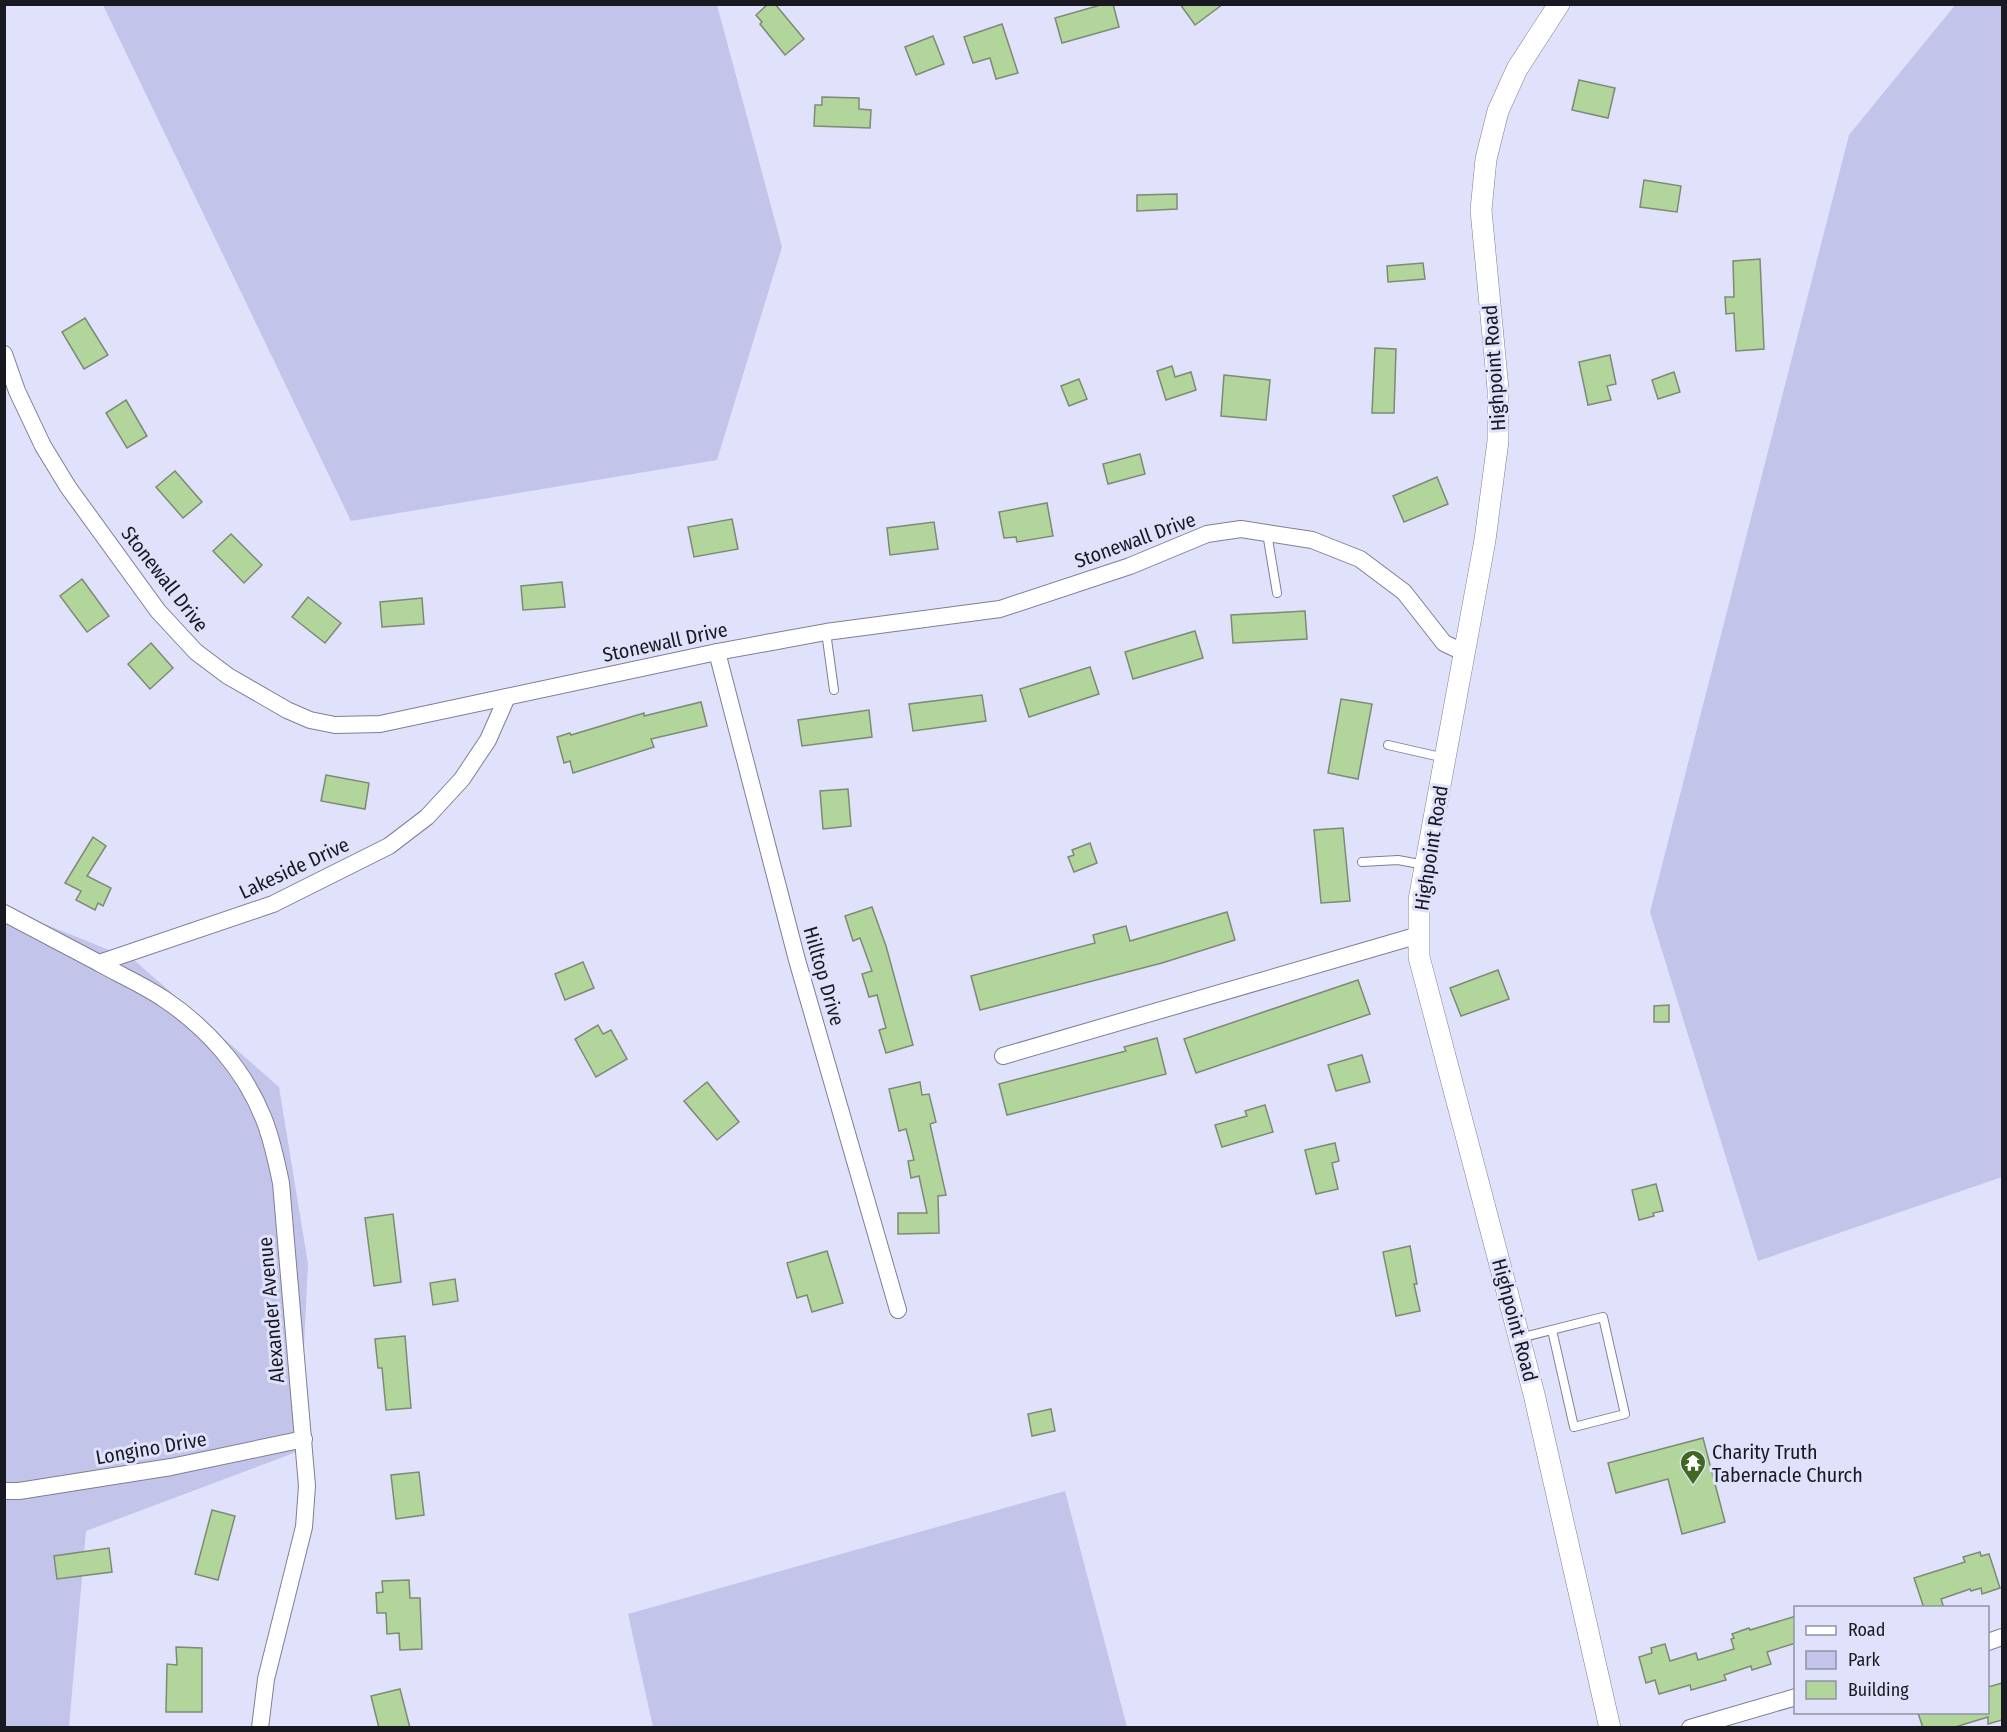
<svg xmlns="http://www.w3.org/2000/svg" width="2007" height="1732" font-family="'Fira Sans Condensed',sans-serif">
<style>
.green{fill:#c2c4ea}
.building{fill:#b1d59a;stroke:#7d8a75;stroke-width:1.5}
.lines{fill:none;stroke-linecap:round;stroke-linejoin:round}
.service-casing{stroke:#7d7f96;stroke-width:10}
.minor-casing{stroke:#7d7f96;stroke-width:18}
.tertiary-casing{stroke:#7d7f96;stroke-width:22}
.service{stroke:#fff;stroke-width:8}
.minor{stroke:#fff;stroke-width:16}
.tertiary{stroke:#fff;stroke-width:21}
.labels{text-anchor:middle;stroke-width:6;stroke-linejoin:round;paint-order:stroke}
.street-label{font-size:20px;fill:#191922;stroke:#e0e2fc}
.poi-label{font-size:20px;fill:#191922;stroke:#e0e2fc;text-anchor:start}
</style>
<rect width="100%" height="100%" fill="#e0e2fc"/>
<!-- green -->
<g class="green">
<path d="M1956,4l46,1v1172l-244,84 -108,-349 199,-777z"/>
<path d="M103,5h614l65,242 -65,213 -366,61z"/>
<path d="M5,908l129,52 145,127 29,177 -9,187 -213,80 -17,196h-64z"/>
<path d="M1065,1491l62,236h-474l-25,-113z"/>
</g>
<!-- building -->
<g class="building">
<path d="M768,4h7l29,35 -19,16 -25,-31 2,-2 -6,-7z"/>
<path d="M1104,4h9l6,23 -57,16 -7,-25z"/>
<path d="M1180,4h43l-28,21z"/>
<path d="M1002,24l16,49 -22,6 -6,-21 -17,5 -9,-26z"/>
<path d="M933,36l11,28 -28,11 -11,-28z"/>
<path d="M1579,80l36,8 -7,30 -36,-8z"/>
<path d="M822,97l37,1v11l12,1 -1,18 -56,-2 1,-21h7z"/>
<path d="M1644,180l37,6 -4,26 -37,-5z"/>
<path d="M1177,194v15l-40,2v-16z"/>
<path d="M1760,259l4,90 -28,2 -2,-38 -8,1 -1,-17h9l-1,-36z"/>
<path d="M1423,263l2,16 -37,3 -1,-16z"/>
<path d="M85,318l23,37 -24,14 -22,-37z"/>
<path d="M1375,348l21,1 -2,64h-22z"/>
<path d="M1610,355l6,29 -9,2 4,14 -23,5 -9,-43z"/>
<path d="M1172,366l3,11 16,-5 5,18 -30,10 -9,-29z"/>
<path d="M1674,372l6,20 -22,7 -6,-19z"/>
<path d="M1224,375l46,5 -4,40 -45,-4z"/>
<path d="M1079,379l8,20 -18,7 -8,-20z"/>
<path d="M126,400l21,36 -20,12 -21,-35z"/>
<path d="M1140,454l5,20 -37,10 -5,-20z"/>
<path d="M175,471l27,31 -19,16 -27,-31z"/>
<path d="M1437,477l11,27 -44,18 -11,-26z"/>
<path d="M1047,503l6,33 -36,6 -1,-5 -12,1 -5,-26z"/>
<path d="M732,519l6,30 -44,8 -6,-30z"/>
<path d="M934,522l4,27 -48,6 -3,-27z"/>
<path d="M231,534l31,31 -18,18 -31,-32z"/>
<path d="M82,579l27,37 -22,16 -27,-36z"/>
<path d="M562,582l3,25 -42,3 -2,-24z"/>
<path d="M308,597l33,26 -16,20 -33,-26z"/>
<path d="M422,598l2,26 -42,3 -2,-25z"/>
<path d="M1305,611l2,28 -74,4 -2,-28z"/>
<path d="M1195,631l8,27 -70,21 -8,-27z"/>
<path d="M151,643l22,25 -23,21 -22,-25z"/>
<path d="M1090,667l9,27 -70,23 -9,-28z"/>
<path d="M982,695l4,26 -73,10 -4,-27z"/>
<path d="M1341,699l31,5 -14,75 -30,-6z"/>
<path d="M701,702l6,24 -56,13 3,8 -81,26 -3,-12 -6,2 -7,-26 13,-4 1,2 73,-22v3z"/>
<path d="M869,710l3,27 -70,9 -4,-26z"/>
<path d="M326,775l43,8 -4,26 -44,-8z"/>
<path d="M848,789l3,37 -28,3 -3,-38z"/>
<path d="M1343,828l7,73 -29,2 -7,-73z"/>
<path d="M93,837l13,9 -19,30 24,12 -8,18 -5,-3 -3,7 -19,-10 5,-9 -16,-8z"/>
<path d="M1090,843l7,20 -23,9 -6,-15 6,-2 -2,-5z"/>
<path d="M872,907l14,39 27,99 -27,8 -7,-23 7,-2 -9,-33 -8,2 -7,-23 10,-3 -12,-33 -7,3 -8,-25z"/>
<path d="M1227,912l8,28 -73,23 -182,47 -9,-34 124,-33 -2,-8 33,-9 4,15z"/>
<path d="M583,962l11,26 -29,12 -10,-26z"/>
<path d="M1498,970l11,29 -48,17 -11,-28z"/>
<path d="M1358,980l12,34 -174,59 -12,-34z"/>
<path d="M1669,1005v17h-15v-16z"/>
<path d="M598,1025l5,9 8,-4 16,29 -31,18 -21,-38z"/>
<path d="M1157,1038l9,36 -159,41 -8,-31 127,-33 -2,-4z"/>
<path d="M1362,1055l8,27 -34,9 -8,-26z"/>
<path d="M707,1082l32,40 -22,18 -33,-39z"/>
<path d="M920,1082l2,13 7,-1 7,28 -6,2 16,71 -8,1 1,37 -41,1v-21h29l-8,-37 -8,2 -3,-17 6,-1 -8,-31 -7,2 -10,-42z"/>
<path d="M1265,1105l8,27 -51,15 -7,-22 32,-9 -2,-5z"/>
<path d="M1335,1143l4,18 -7,2 6,26 -22,5 -11,-44z"/>
<path d="M1656,1184l7,27 -10,2 1,3 -15,4 -7,-30z"/>
<path d="M393,1214l8,68 -27,4 -9,-68z"/>
<path d="M1410,1246l7,38h-3l6,27 -24,5 -13,-64z"/>
<path d="M827,1251l16,52 -31,9 -5,-17 -10,3 -10,-35z"/>
<path d="M455,1279l3,22 -25,4 -3,-22z"/>
<path d="M405,1336l6,72 -25,2 -4,-42h-4l-3,-29z"/>
<path d="M1051,1409l4,22 -23,5 -4,-22z"/>
<path d="M1703,1438l22,84 -43,12 -14,-55 -52,14 -8,-30z"/>
<path d="M419,1472l5,43 -28,4 -5,-44z"/>
<path d="M212,1510l23,6 -17,64 -23,-6z"/>
<path d="M109,1548l3,24 -55,7 -3,-23z"/>
<path d="M1980,1552l1,4 8,-2 11,34 -18,6 -1,-6 -10,3 -1,-2 -29,10 3,9h-20l-10,-30 51,-16 -2,-5z"/>
<path d="M409,1580l1,18h10l2,51 -22,1 -1,-17 -12,1 -1,-21h-9l-1,-20 7,-1 -1,-11z"/>
<path d="M1796,1616v27l-29,9 4,12 -19,6 -1,-4 -27,9 2,5 -35,10 -1,-5 -31,9 -4,-14 -9,3 -7,-26 13,-4 -1,-5 14,-4 5,17 26,-8 2,7 36,-11 -3,-10 3,-1 -2,-4 17,-6 1,2z"/>
<path d="M176,1647l26,1v64h-36l1,-48 10,1z"/>
<path d="M2002,1683v37l-14,4v-7l-36,11h-29l-5,-15h70v-26z"/>
<path d="M400,1689l10,39h-31l-8,-32z"/>
</g>
<g class="lines">
<defs>
<g id="service">
<path d="M1267,533l10,60"/>
<path d="M826,632l8,58"/>
<path d="M1388,745l57,13"/>
<path d="M1362,862l36,-2 27,5"/>
<path d="M1520,1338l83,-21 22,97 -51,13 -22,-97"/>
</g>
<g id="minor">
<path d="M4,354l13,37 26,55 25,41 90,124 38,41 32,24 59,34 23,10 25,5 45,-1 337,-72 109,-20 174,-23 130,-43 77,-32 34,-5 71,11 48,19 44,33 40,51 21,10"/>
<path d="M717,652l80,308 101,350"/>
<path d="M4,913l95,50 174,-59 116,-58 38,-29 35,-38 26,-39 19,-43"/>
<path d="M99,963c21,12 44,22 65,36 42,28 80,70 99,118 9,21 13,43 18,66l26,303 -3,41 -38,152 -6,49"/>
<path d="M1003,1056l416,-121"/>
<path d="M4,1491h15l152,-24 133,-28"/>
<path d="M1988,1642l14,-5"/>
<path d="M1690,1728l106,-31"/>
</g>
<path id="tertiary" d="M1559,4l-42,65 -19,42 -12,48 -5,51 17,179v52l-13,99 -66,360v57l115,437 76,334"/>
</defs>
<!-- service casing -->
<use href="#service" class="service-casing"/>
<!-- minor casing -->
<use href="#minor" class="minor-casing"/>
<!-- tertiary casing -->
<use href="#tertiary" class="tertiary-casing"/>
<!-- service -->
<use href="#service" class="service"/>
<!-- minor -->
<use href="#minor" class="minor"/>
<!-- tertiary -->
<use href="#tertiary" class="tertiary"/>
</g>
<!-- icons -->
<defs>
<symbol id="temple-pin" viewBox="-11 -11 22 30"><path d="M0 17L-7.5 6A9.5 9.5 0 1 1 7.5 6Z" fill="#416721" stroke="#e0e2fc"/><path d="M0-6L5-2H3V0L6.5 2.5H4V6H1.5V3h-3V6H-4V2.5H-6.5L-3 0V-2H-5Z" fill="#fff"/></symbol>
</defs>
<g fill-rule="evenodd">
<use href="#temple-pin" x="1678" y="1448" width="30" height="40"/>
</g>
<g class="labels">
<!-- street labels -->
<g class="street-label">
<text transform="translate(1494 368) rotate(-94)" y="7">Highpoint Road</text>
<text transform="translate(1135 540) rotate(-20)" y="7">Stonewall Drive</text>
<text transform="translate(165 579) rotate(52)" y="7">Stonewall Drive</text>
<text transform="translate(665 642) rotate(-12)" y="7">Stonewall Drive</text>
<text transform="translate(1431 848) rotate(-81)" y="7">Highpoint Road</text>
<text transform="translate(294 868) rotate(-25)" y="7">Lakeside Drive</text>
<text transform="translate(824 976) rotate(74)" y="7">Hilltop Drive</text>
<text transform="translate(271 1310) rotate(-95)" y="7">Alexander Avenue</text>
<text transform="translate(1515 1320) rotate(75)" y="7">Highpoint Road</text>
<text transform="translate(151 1448) rotate(-10)" y="7">Longino Drive</text>
</g>
<!-- poi labels -->
<g class="poi-label">
<text x="1712" y="1459">Charity Truth<tspan x="1712" dy="23">Tabernacle Church</tspan></text>
</g>
</g>
<!-- border -->
<rect width="2007" height="1732" fill="none" stroke="#191922" stroke-width="12"/>
<!-- legend -->
<rect x="1794" y="1606" width="195" height="108" fill="#e0e2fc" stroke="#9092a5" stroke-width="1.5"/>
<rect x="1806" y="1626" width="30" height="9" fill="#ffffff" stroke="#9092a5" stroke-width="1.5"/>
<text x="1848" y="1636" font-size="18" fill="#191922">Road</text>
<rect x="1806" y="1651" width="30" height="18" fill="#c2c4ea" stroke="#9092a5" stroke-width="1.5"/>
<text x="1848" y="1666" font-size="18" fill="#191922">Park</text>
<rect x="1806" y="1681" width="30" height="18" fill="#b1d59a" stroke="#9092a5" stroke-width="1.5"/>
<text x="1848" y="1696" font-size="18" fill="#191922">Building</text>
</svg>
